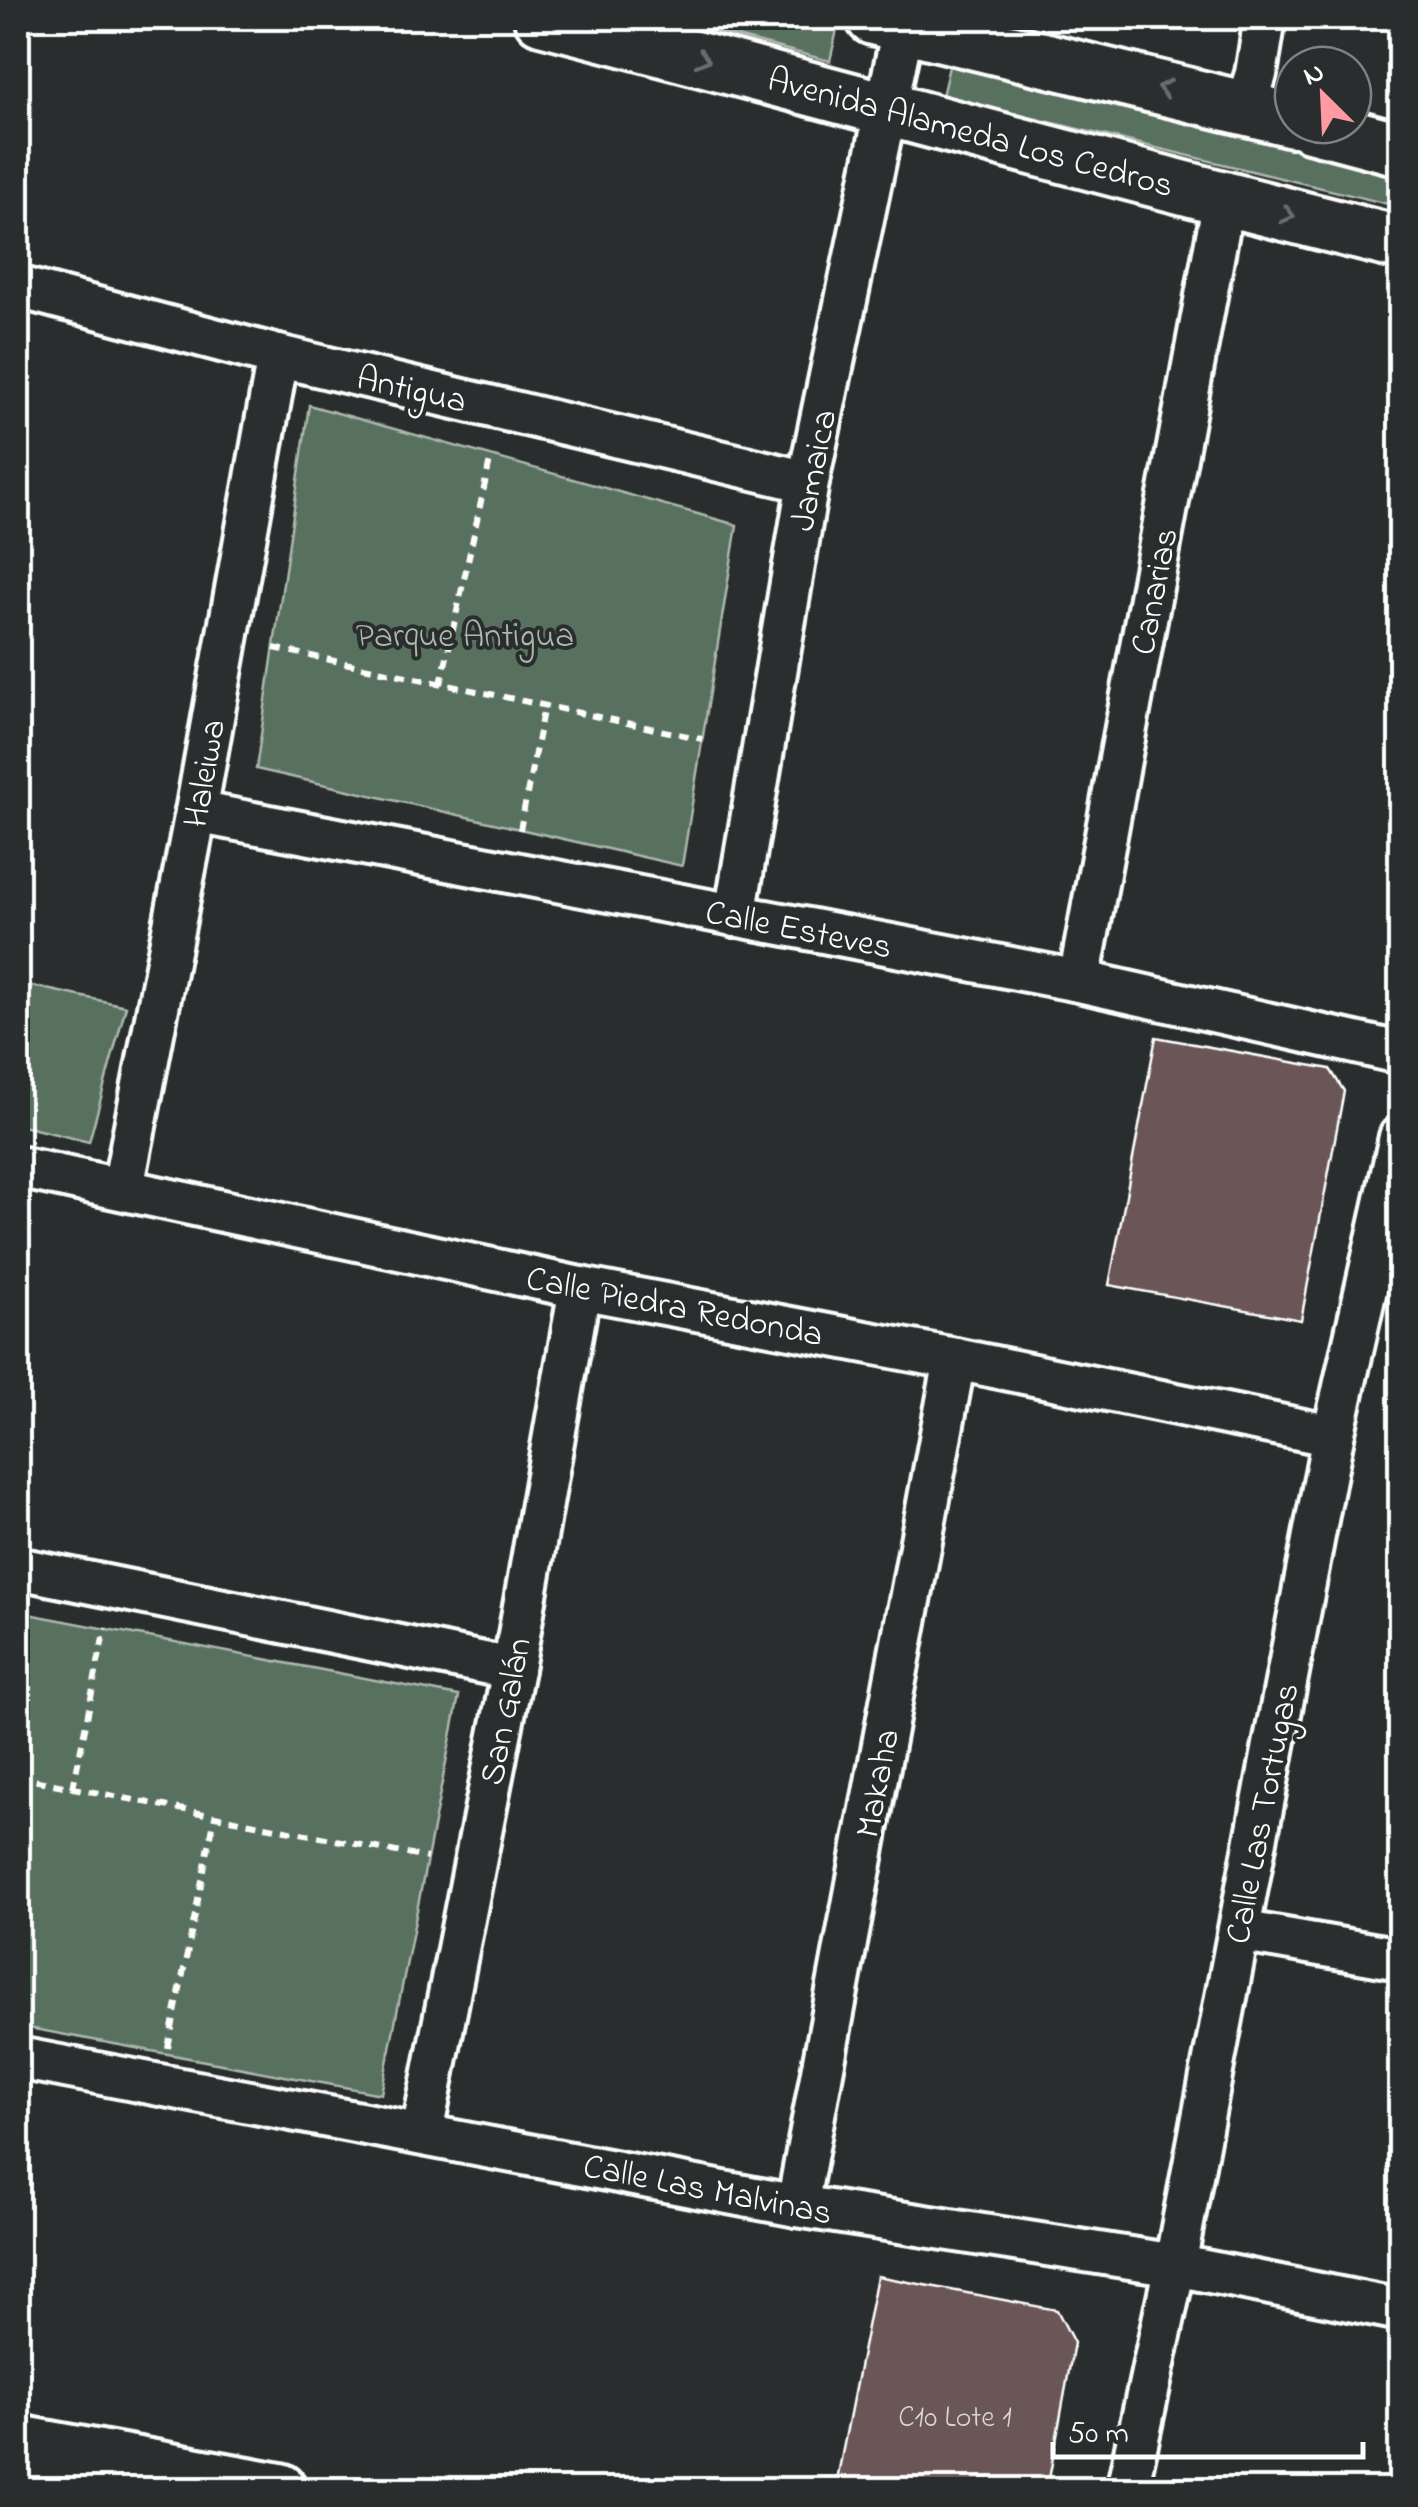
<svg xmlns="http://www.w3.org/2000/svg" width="1418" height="2507" font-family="'Indie Flower',sans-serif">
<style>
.green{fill:#59715e;stroke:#acb8ae;stroke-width:2.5}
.building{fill:#6a5756;stroke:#fff;stroke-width:2.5}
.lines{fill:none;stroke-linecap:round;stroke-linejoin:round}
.minor-casing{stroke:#fff;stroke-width:48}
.tertiary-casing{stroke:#fff;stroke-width:60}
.path{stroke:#fff;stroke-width:6;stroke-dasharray:10 8;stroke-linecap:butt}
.minor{stroke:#2a2d2e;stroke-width:40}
.tertiary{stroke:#2a2d2e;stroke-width:52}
.oneway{stroke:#6a6c6d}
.labels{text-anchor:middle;stroke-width:8;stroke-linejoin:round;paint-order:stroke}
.number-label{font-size:30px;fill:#dad5d5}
.street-label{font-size:35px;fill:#fff;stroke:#2a2d2e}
.park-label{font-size:35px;fill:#acb8ae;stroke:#2a2d2e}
</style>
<rect width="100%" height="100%" fill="#2a2d2e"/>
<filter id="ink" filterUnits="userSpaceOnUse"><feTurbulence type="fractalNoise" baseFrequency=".01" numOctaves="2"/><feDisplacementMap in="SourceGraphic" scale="20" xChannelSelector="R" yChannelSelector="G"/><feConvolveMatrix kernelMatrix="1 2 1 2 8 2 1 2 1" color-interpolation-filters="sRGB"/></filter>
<g filter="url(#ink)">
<!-- green -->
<g class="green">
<path d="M663,18h162l14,3 -9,40z"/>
<path d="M951,58l449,108v41l-458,-111z"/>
<path d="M309,405l428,120 -55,341 -426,-97z"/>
<path d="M18,983l108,23 -37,136 -71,-17z"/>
<path d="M18,1612l441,84 -78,398 -363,-68z"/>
</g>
<!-- building -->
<g class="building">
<path d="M1156,1037l174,32 14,22 -43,229 -192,-35z"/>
<path d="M877,2276l180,34 17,33 -27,147h-212z"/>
</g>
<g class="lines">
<defs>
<g id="minor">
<path d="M1245,108l11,-34 9,-56"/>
<path d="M18,287l260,69 530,126"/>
<path d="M196,812l883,169 321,72"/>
<path d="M735,916l73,-434 97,-464"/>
<path d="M1079,981l145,-782"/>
<path d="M18,1167l562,121 375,71 378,77"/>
<path d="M123,1188l73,-376 82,-456"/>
<path d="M18,1568l495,101"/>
<path d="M1239,1931l161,28"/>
<path d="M18,2058l779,148 378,59 225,45"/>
<path d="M422,2133l91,-464 67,-381"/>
<path d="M797,2206l158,-847"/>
<path d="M36,2490l8,-44"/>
<path d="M1127,2490l48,-225 158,-829 67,-299"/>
</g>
<g id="tertiary">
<path d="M541,18c287,74 572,154 859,225"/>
<path d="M873,18l420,102"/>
<path d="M1310,125l90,24"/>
<path d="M18,2442l262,48"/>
</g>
</defs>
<!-- minor casing -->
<use href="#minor" class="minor-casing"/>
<!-- tertiary casing -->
<use href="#tertiary" class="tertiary-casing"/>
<!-- path -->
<g class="path">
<path d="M274,648l428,91"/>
<path d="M441,684l50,-228"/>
<path d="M520,830l24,-124"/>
<path d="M18,1777l409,81"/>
<path d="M73,1788l32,-160"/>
<path d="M168,2048l47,-232"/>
</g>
<!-- minor -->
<use href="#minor" class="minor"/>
<!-- tertiary -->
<use href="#tertiary" class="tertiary"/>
</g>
<!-- one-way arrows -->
<defs><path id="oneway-chevron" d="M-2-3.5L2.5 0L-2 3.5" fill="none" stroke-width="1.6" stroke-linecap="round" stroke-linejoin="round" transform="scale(2.5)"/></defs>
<g class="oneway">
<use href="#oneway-chevron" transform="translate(703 59) rotate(15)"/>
<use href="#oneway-chevron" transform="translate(1164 88) rotate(-167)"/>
<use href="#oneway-chevron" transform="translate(1288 215) rotate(14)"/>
</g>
</g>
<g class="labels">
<!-- number labels -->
<g class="number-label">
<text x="955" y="2426">C10 Lote 1</text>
</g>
<!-- street labels -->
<g class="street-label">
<text transform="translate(971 131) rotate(15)" y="12">Avenida Alameda Los Cedros</text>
<text transform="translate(412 388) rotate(13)" y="12">Antigua</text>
<text transform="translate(812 470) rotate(-79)" y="12">Jamaica</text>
<text transform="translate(1153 591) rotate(-79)" y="12">Canarias</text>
<text transform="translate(203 773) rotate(-80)" y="12">Haleiwa</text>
<text transform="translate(799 928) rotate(11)" y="12">Calle Esteves</text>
<text transform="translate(675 1305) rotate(11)" y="12">Calle Piedra Redonda</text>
<text transform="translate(504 1711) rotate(-79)" y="12">San Galán</text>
<text transform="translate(876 1783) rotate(-79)" y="12">Makaha</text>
<text transform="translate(1261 1813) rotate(-79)" y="12">Calle Las Tortugas</text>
<text transform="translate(708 2188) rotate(11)" y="12">Calle Las Malvinas</text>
</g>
<!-- park labels -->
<g class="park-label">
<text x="465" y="646">Parque Antigua</text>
</g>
</g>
<!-- margin -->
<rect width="1418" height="2507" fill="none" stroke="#2a2d2e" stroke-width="60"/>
<rect x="30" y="30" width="1358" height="2447" fill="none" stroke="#fff" stroke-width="4" filter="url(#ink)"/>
<!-- north arrow -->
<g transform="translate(1323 95) rotate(336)"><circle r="48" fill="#2a2d2e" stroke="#7f8182" stroke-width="2.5"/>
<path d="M0-8L18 38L0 25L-18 38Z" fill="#ff9aa2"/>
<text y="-15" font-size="28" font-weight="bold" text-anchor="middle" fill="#ffffff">N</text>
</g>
<!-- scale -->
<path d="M1053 2442v15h310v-15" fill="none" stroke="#ffffff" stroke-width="5"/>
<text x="1068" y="2442" font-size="30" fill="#ffffff" stroke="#2a2d2e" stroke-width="8" paint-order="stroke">50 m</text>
</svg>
